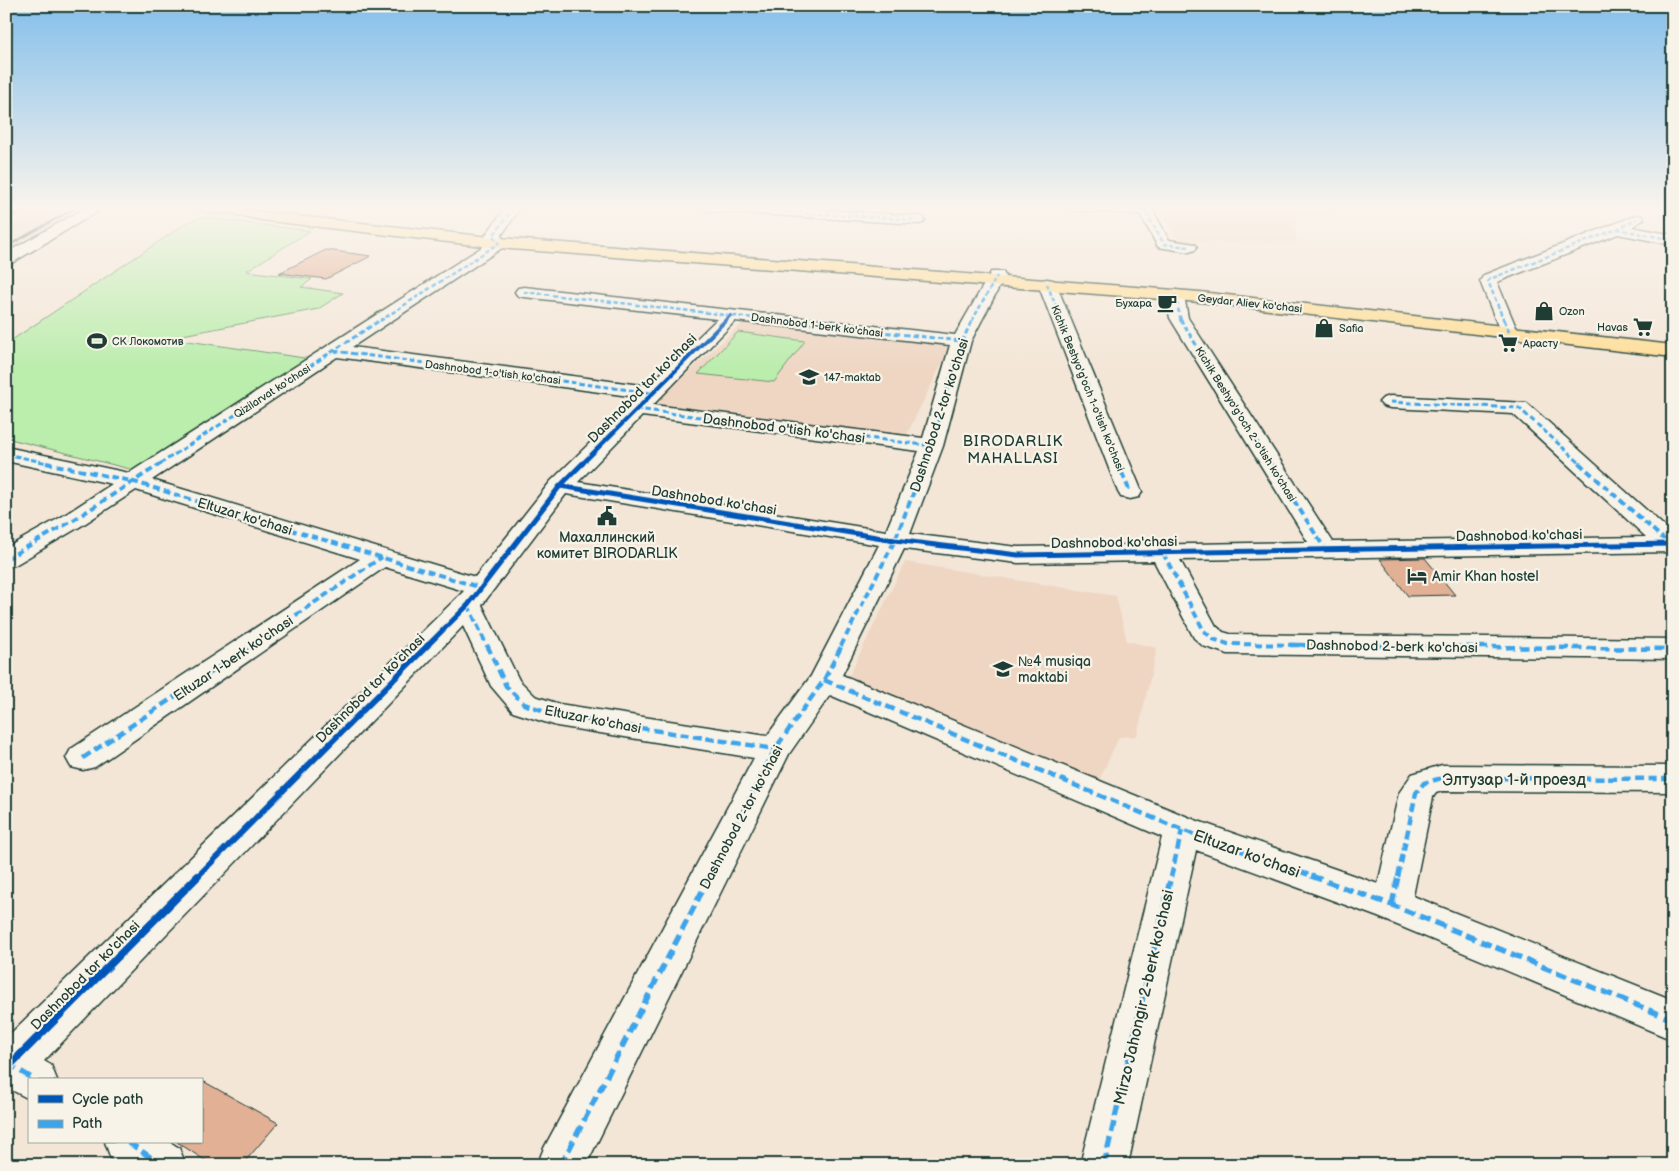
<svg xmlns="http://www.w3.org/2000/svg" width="1679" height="1171" font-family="'Balsamiq Sans',sans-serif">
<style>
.built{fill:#eed6c3}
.green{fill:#bbedad;stroke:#6d9570}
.building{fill:#e2b095;stroke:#1f3d34}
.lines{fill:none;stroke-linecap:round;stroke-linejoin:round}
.minor-casing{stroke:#1f3d34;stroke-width:3}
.major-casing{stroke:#1f3d34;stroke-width:3}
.highway-casing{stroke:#1f3d34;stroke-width:3}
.minor{fill:#f7f3e8;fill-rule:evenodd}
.major{fill:#fedd96;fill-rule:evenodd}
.highway{fill:#fedd96;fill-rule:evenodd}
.rail{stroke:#1f3d34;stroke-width:2.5}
.quiet-far4{stroke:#3da4eb;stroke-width:2.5;stroke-dasharray:4.5 2.5;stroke-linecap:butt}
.quiet-far3{stroke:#3da4eb;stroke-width:3;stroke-dasharray:5.5 3;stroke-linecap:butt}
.quiet-far2{stroke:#3da4eb;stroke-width:4;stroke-dasharray:7 4;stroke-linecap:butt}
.quiet-far1{stroke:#3da4eb;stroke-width:4.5;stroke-dasharray:9 4.5;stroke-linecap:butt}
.quiet{stroke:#3da4eb;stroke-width:5.5;stroke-dasharray:11 5.5;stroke-linecap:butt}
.cycleway-far4-casing{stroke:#f7f3e8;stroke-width:5}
.cycleway-far3-casing{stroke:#f7f3e8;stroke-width:6}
.cycleway-far2-casing{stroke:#f7f3e8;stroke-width:8}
.cycleway-far1-casing{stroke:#f7f3e8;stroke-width:9}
.cycleway-casing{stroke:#f7f3e8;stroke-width:11}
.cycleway-far4{stroke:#0057b8;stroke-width:3}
.cycleway-far3{stroke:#0057b8;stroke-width:4}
.cycleway-far2{stroke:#0057b8;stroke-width:5}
.cycleway-far1{stroke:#0057b8;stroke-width:6}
.cycleway{stroke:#0057b8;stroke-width:8}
.labels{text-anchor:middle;stroke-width:4.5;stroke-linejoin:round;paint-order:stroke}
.far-poi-label{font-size:11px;fill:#1f3d34;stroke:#f7f3e8;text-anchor:start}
.far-street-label{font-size:11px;fill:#1f3d34;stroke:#f7f3e8}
.street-label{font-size:14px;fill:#1f3d34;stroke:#f7f3e8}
.poi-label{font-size:14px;fill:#1f3d34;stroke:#f7f3e8;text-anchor:start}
.neighbourhood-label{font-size:15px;letter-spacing:1px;fill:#1f3d34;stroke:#f7f3e8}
.near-street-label{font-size:16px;fill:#1f3d34;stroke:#f7f3e8}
</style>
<rect width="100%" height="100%" fill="#f3e6d7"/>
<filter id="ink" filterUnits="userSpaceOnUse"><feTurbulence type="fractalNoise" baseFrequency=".02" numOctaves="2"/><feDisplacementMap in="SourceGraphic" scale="10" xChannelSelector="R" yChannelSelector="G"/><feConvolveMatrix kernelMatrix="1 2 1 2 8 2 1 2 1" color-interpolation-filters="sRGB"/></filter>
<g filter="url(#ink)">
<!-- built -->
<g class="built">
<path d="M45,207h38l-77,44v-23z"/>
<path d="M1155,207h197l-58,17 3,20 -117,-2z"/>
<path d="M745,321l206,24 -46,93 -257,-29z"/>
<path d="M905,562l211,34 11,45 30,7 -20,88 -18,1 -27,59 -250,-106z"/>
</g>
<!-- green -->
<g class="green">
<path d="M202,217l108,14 -64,40 66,8 -11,8 42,6 -25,16 -151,29 144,21 -177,111 -128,-32v-94l182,-122z"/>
<path d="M738,332l67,9 -31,41 -76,-8z"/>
</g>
<!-- building -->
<g class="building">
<path d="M326,250l45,6 -45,23 -47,-6z"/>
<path d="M1425,558l30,37 -47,1 -28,-37z"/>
<path d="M201,1080l77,43 -36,42h-30l-35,-23h24z"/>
</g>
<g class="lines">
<defs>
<g id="minor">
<path d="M87,207h18l-93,56 -6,2v-12z"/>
<path d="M198,207h37l1,2 -2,3c-9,2 -30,2 -36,-5z"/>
<path d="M506,207h15l-20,29 6,7 -2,3 -153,101 296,39 69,-67 -193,-22 -6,-1 -3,-4 3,-4 6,-1 431,48 36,-63h12l2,4 -34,65 -28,105 -33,88 108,13 290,-5 -138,-224 -4,-23 3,-4 6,-1 6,1 3,4 4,23 145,224 313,-5 -133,-123 -123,-6 -7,-2 -4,-4 4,-4 7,-2 137,7 146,131v18l-493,8 36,66 7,6 7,2 443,5v20l-445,-5 -25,-8 -9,-8 -40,-77 -136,2 -114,-14 -62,126 353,145 183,64 21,-91 13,-19 30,-9 231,1v26l-231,-1 -6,2 -3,4 -20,99 260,104v40l-295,-123 -182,-67 -68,315h-48l82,-328 -332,-142 -41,59 -203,411h-49l7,-17 210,-390 -197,-32 -44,-14 -22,-26 -28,-60 -419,435 7,4 6,15h-28v19l-23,-12v-49l458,-447 -79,-24 -290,200 -12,3 -12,-3 -5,-9 5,-9 289,-190 -224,-69 -55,36 -66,39 -9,2v-19l57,-32 49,-32 -106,-23v-14l123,26 361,-231 -5,-6zM735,321l215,24 -27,93 -270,-33zM337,357l300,40 -86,84 -76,96 -323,-97zM642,416l277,35 -33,80 -308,-49zM566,494l313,51 -68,131 -44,60 -208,-32 -24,-8 -16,-16 -37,-75z"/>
<path d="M700,207h82l136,9 5,1 2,3 -2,3 -5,1 -211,-13z"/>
<path d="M1069,207h82l18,33 26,4 2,3 -2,3 -6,2 -31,-5 -18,-33 -64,-3z"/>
<path d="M1637,215l5,1 2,3 -12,8 41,8v10l-55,-11 -121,48 21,50 -2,4 -7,2 -7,-2 -22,-55 4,-6z"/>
<path d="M1047,279l6,1 3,4 86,208 -3,5 -9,2 -9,-2 -3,-5 -80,-208 3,-4z"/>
<path d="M105,1142h65l9,6 7,17h-66l-9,-6z"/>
</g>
<path id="major" d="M223,207h18l20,5 238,26 701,54 473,53v12l-473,-55 -701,-54 -238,-28 -37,-8 -2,-3z"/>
<path id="highway" d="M8,207h19l-2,3 -19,8v-10z"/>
</defs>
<!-- minor casing -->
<use href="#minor" class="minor-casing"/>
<!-- major casing -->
<use href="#major" class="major-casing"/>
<!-- highway casing -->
<use href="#highway" class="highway-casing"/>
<!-- minor -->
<use href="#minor" class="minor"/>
<!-- major -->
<use href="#major" class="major"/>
<!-- highway -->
<use href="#highway" class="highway"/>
<!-- rail -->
<path class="rail" d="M6,247l71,-40"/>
<!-- quiet-far4 -->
<g class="quiet-far4">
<path d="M707,207l211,13"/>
<path d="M1076,207l70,3"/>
<path d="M1143,207l21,37 25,3"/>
<path d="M1617,229l56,11"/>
<path d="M1047,284l15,37"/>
<path d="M524,292l255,29"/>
<path d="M1175,295l6,26"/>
<path d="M380,321l119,-78 -6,-7 21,-29"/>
<path d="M972,321l25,-45"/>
<path d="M1504,321l-16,-40 2,-2 127,-50 20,-10"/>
</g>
<!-- quiet-far3 -->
<g class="quiet-far3">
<path d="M768,319l193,22"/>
<path d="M1061,319l58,145"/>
<path d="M1180,319l91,145"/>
<path d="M1504,319l5,13"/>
<path d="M334,351l318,42"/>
<path d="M1390,402l129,6 62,56"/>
<path d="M636,409l296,37"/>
<path d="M6,454l46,10"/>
<path d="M160,464l222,-145"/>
<path d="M925,464c19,-47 23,-100 48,-145"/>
</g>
<!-- quiet-far2 -->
<g class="quiet-far2">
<path d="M46,463l85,18 351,107"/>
<path d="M1118,463l12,29"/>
<path d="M1270,463l55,86"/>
<path d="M1579,463l90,81"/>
<path d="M1163,553l41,78 9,8 15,5 173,2"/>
<path d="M6,559l66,-38 90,-58"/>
<path d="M468,605l19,41"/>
<path d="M250,646l132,-89"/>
<path d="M841,646l54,-106 30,-77"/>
</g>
<!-- quiet-far1 -->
<g class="quiet-far1">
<path d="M487,645l19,41 18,18 33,11 218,34"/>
<path d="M1290,645l383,4"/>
<path d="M824,680l358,150 133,47"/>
<path d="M83,758l169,-113"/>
<path d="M709,877l66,-128 49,-69 18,-35"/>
<path d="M1171,877l11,-47"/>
<path d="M1398,877l18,-84 8,-10 18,-5 231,1"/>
</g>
<!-- quiet -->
<g class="quiet">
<path d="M1311,876l81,29 281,115"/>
<path d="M1392,905l6,-29"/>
<path d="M7,1063l28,17"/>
<path d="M128,1142l34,23"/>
<path d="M561,1165l149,-289"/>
<path d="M1104,1165l67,-289"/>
</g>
<defs>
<path id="cycleway-far4" d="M725,321l6,-6"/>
<path id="cycleway-far3" d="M582,464l145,-145"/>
<g id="cycleway-far2">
<path d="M560,486l335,54 123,15 655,-11"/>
<path d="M427,646l41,-41 92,-119 23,-23"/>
</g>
<path id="cycleway-far1" d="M197,877l231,-232"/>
<path id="cycleway" d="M11,1064l187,-188"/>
</defs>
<!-- cycleway-far4 casing -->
<use href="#cycleway-far4" class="cycleway-far4-casing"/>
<!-- cycleway-far3 casing -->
<use href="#cycleway-far3" class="cycleway-far3-casing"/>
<!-- cycleway-far2 casing -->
<use href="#cycleway-far2" class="cycleway-far2-casing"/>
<!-- cycleway-far1 casing -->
<use href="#cycleway-far1" class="cycleway-far1-casing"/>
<!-- cycleway casing -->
<use href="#cycleway" class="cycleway-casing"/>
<!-- cycleway-far4 -->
<use href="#cycleway-far4" class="cycleway-far4"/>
<!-- cycleway-far3 -->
<use href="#cycleway-far3" class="cycleway-far3"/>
<!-- cycleway-far2 -->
<use href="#cycleway-far2" class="cycleway-far2"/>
<!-- cycleway-far1 -->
<use href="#cycleway-far1" class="cycleway-far1"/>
<!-- cycleway -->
<use href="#cycleway" class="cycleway"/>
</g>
</g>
<!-- sky -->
<linearGradient id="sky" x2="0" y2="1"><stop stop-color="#84bfeb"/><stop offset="0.56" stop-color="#faf4ed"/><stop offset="1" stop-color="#faf4ed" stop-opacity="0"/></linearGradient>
<rect width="1679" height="371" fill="url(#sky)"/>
<!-- icons -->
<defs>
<symbol id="cafe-bare" viewBox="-9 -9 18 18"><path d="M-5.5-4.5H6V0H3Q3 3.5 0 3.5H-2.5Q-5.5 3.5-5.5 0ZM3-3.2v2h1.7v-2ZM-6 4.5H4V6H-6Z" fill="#1f3d34" stroke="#f7f3e8" stroke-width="2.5" paint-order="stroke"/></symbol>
<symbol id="shop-bare" viewBox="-9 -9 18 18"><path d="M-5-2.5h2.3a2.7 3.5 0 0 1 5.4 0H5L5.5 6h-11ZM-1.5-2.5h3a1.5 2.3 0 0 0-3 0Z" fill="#1f3d34" stroke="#f7f3e8" stroke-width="2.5" paint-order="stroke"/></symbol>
<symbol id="supermarket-bare" viewBox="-9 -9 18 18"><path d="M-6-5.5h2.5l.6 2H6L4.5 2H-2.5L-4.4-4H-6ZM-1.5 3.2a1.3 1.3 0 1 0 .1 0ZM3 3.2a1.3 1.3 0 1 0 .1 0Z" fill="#1f3d34" stroke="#f7f3e8" stroke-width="2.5" paint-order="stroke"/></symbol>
<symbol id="stadium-bare" viewBox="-9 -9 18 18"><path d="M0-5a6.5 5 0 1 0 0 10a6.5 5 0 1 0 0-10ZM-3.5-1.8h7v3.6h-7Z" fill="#1f3d34" stroke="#f7f3e8" stroke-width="2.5" paint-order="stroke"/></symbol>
<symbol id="school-bare" viewBox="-9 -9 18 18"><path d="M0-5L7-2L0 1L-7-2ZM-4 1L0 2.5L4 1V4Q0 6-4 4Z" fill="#1f3d34" stroke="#f7f3e8" stroke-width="2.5" paint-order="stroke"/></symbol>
<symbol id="civic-bare" viewBox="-9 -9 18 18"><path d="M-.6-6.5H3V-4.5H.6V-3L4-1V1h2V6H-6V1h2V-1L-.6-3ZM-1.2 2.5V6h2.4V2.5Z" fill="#1f3d34" stroke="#f7f3e8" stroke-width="2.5" paint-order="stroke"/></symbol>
<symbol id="hotel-bare" viewBox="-9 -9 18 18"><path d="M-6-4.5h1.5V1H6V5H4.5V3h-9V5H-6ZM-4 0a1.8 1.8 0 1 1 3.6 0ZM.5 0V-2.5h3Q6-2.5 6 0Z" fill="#1f3d34" stroke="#f7f3e8" stroke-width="2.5" paint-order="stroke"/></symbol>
</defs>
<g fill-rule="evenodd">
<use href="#cafe-bare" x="1153" y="289" width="28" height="28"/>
<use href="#shop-bare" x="1530" y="297" width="28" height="28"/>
<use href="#supermarket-bare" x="1629" y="313" width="28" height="28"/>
<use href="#shop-bare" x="1310" y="314" width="28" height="28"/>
<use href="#stadium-bare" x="83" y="327" width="28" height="28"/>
<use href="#supermarket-bare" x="1494" y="329" width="28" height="28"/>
<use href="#school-bare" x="795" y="363" width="28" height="28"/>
<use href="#civic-bare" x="593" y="502" width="28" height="28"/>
<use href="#hotel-bare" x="1403" y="562" width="28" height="28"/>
<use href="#school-bare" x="989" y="655" width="28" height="28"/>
</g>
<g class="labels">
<!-- far-poi labels -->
<g class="far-poi-label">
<text x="1152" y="307" text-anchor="end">Бухара</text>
<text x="1559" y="315">Ozon</text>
<text x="1628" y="331" text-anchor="end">Havas</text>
<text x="1339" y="332">Safia</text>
<text x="112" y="345">СК Локомотив</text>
<text x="1523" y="347">Арасту</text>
<text x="824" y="381">147-maktab</text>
</g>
<!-- far-street labels -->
<g class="far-street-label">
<text transform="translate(1250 303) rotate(6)" y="4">Geydar Aliev ko'chasi</text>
<text transform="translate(817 325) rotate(7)" y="4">Dashnobod 1-berk ko'chasi</text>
<text transform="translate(493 372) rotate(7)" y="4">Dashnobod 1-o'tish ko'chasi</text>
<text transform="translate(1088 388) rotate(68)" y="4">Kichik Beshyo'g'och 1-o'tish ko'chasi</text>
<text transform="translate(272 391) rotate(-33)" y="4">Qizilarvat ko'chasi</text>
<text transform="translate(1246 424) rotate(58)" y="4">Kichik Beshyo'g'och 2-o'tish ko'chasi</text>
</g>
<!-- street labels -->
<g class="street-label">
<text transform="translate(642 388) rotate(-45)" y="5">Dashnobod tor ko'chasi</text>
<text transform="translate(939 415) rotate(-72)" y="5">Dashnobod 2-tor ko'chasi</text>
<text transform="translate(784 428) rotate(7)" y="5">Dashnobod o'tish ko'chasi</text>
<text transform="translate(714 500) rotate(9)" y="5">Dashnobod ko'chasi</text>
<text transform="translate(245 516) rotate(17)" y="5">Eltuzar ko'chasi</text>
<text transform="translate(1519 535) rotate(-1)" y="5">Dashnobod ko'chasi</text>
<text transform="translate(1114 542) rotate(-1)" y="5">Dashnobod ko'chasi</text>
<text transform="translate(1392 646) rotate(1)" y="5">Dashnobod 2-berk ko'chasi</text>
<text transform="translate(233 658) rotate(-34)" y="5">Eltuzar 1-berk ko'chasi</text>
<text transform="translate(370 688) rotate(-45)" y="5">Dashnobod tor ko'chasi</text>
<text transform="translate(593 719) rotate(11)" y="5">Eltuzar ko'chasi</text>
<text transform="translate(741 817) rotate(-62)" y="5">Dashnobod 2-tor ko'chasi</text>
<text transform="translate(85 975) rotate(-45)" y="5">Dashnobod tor ko'chasi</text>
</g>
<!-- poi labels -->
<g class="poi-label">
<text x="607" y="542" text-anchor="middle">Махаллинский<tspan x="607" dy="16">комитет BIRODARLIK</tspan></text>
<text x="1432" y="581">Amir Khan hostel</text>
<text x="1018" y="666">№4 musiqa<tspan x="1018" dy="16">maktabi</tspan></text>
</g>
<!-- neighbourhood labels -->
<g class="neighbourhood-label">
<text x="1013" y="446">BIRODARLIK<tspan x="1013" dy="17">MAHALLASI</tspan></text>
</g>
<!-- near-street labels -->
<g class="near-street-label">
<text x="1514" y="785">Элтузар 1-й проезд</text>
<text transform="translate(1247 853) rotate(20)" y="6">Eltuzar ko'chasi</text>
<text transform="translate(1143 997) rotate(-77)" y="6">Mirzo Jahongir 2-berk ko'chasi</text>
</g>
</g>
<!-- margin -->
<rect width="1679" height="1171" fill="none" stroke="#f7f3e8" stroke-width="25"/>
<rect x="12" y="12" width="1654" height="1146" fill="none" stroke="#1f3d34" stroke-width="2" filter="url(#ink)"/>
<!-- legend -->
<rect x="28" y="1078" width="175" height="65" fill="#f7f3e8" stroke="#a1aaa0"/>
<rect x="38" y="1095" width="25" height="8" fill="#0057b8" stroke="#a1aaa0"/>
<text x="72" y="1104" font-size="15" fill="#1f3d34">Cycle path</text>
<rect x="38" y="1120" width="25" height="8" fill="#3da4eb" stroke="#a1aaa0"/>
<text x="72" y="1128" font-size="15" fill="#1f3d34">Path</text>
</svg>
